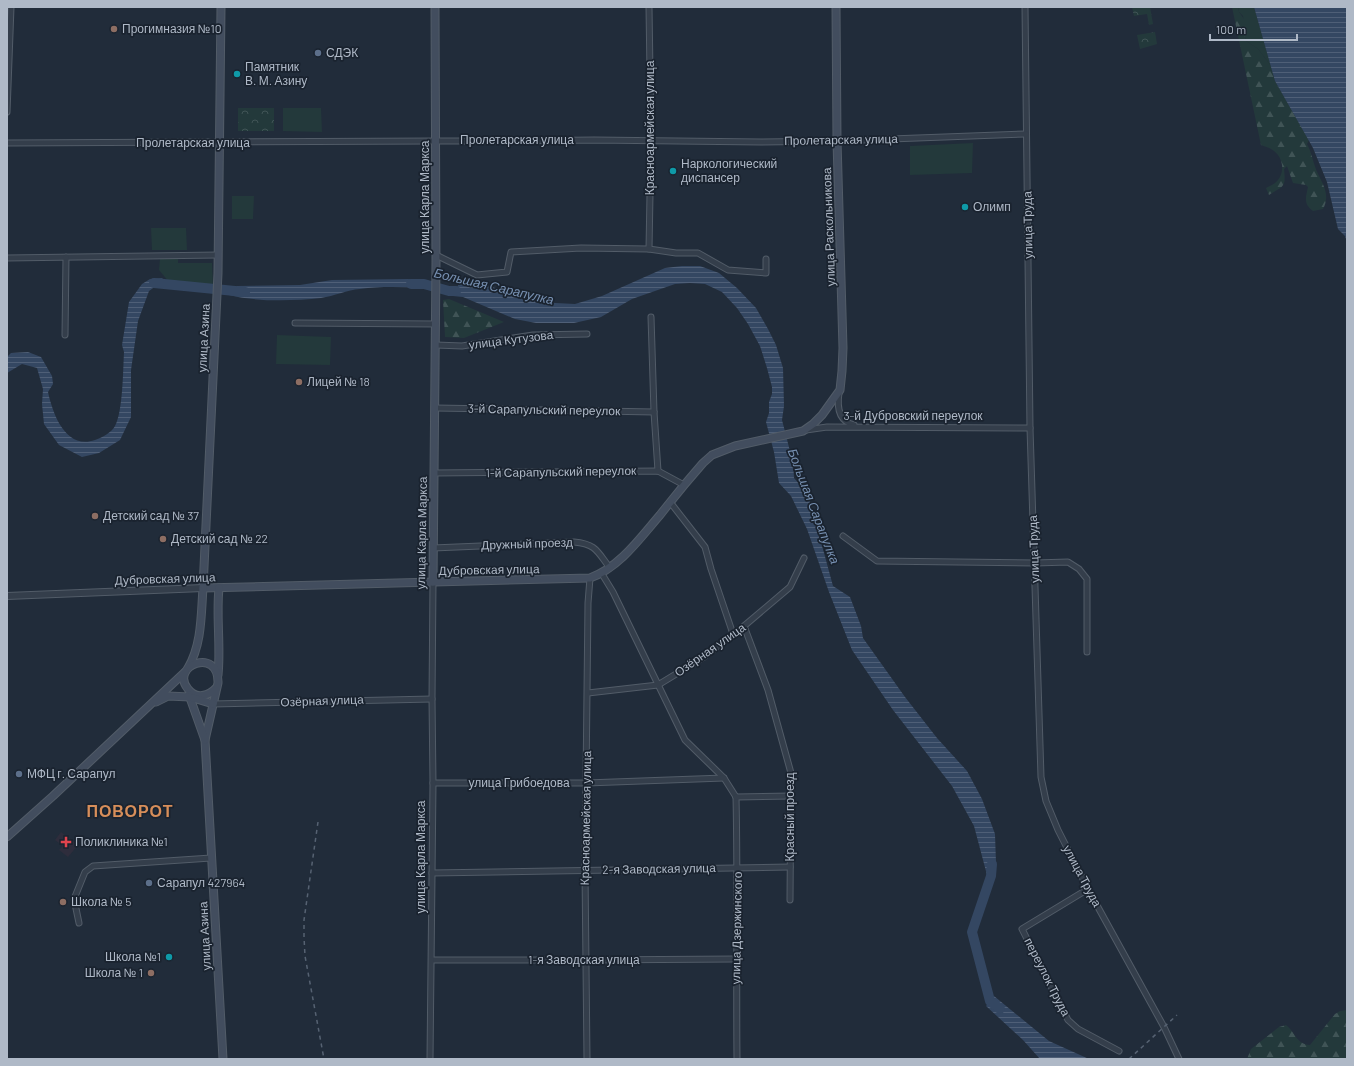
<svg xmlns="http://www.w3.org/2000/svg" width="1354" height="1066" font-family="Barlow,sans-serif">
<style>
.medical{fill:#2e2d3c}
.grass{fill:#23393b}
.forest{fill:url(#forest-firs)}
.park{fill:url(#park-crowns)}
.water{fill:url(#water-rules)}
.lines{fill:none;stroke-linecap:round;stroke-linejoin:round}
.river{stroke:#344762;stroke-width:10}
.minor-casing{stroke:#525c68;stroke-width:7}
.tertiary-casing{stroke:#525c68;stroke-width:8}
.secondary-casing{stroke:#525c68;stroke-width:9}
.minor{stroke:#343e4b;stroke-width:5}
.tertiary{stroke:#343e4b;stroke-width:6}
.secondary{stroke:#424d5e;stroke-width:7}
.rail{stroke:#566272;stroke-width:1.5;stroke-dasharray:4 4;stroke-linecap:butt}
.education-dot{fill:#8d6e63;stroke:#1a232f;stroke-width:1.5}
.service-dot{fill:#5c6f8a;stroke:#1a232f;stroke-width:1.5}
.culture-dot{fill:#0f9aa8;stroke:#1a232f;stroke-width:1.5}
.health-dot{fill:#e0444e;stroke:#1a232f;stroke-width:1.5}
.labels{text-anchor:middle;stroke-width:3.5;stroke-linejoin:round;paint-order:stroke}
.poi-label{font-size:12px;fill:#afb9c7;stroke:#1a232f;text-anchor:start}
.street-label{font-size:12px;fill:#afb9c7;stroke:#1a232f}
.water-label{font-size:13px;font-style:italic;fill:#768fb0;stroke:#1a232f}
.district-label{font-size:16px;font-weight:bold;letter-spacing:1px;fill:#d78e5a;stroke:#1a232f}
</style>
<defs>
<pattern id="forest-firs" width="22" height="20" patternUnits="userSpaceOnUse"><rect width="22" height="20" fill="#23393b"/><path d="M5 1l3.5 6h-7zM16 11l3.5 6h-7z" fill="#405456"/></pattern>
<pattern id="park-crowns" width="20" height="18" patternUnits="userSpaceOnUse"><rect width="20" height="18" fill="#23393b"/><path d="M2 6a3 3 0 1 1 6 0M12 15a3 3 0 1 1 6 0" fill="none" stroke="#405456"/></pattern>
<pattern id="water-rules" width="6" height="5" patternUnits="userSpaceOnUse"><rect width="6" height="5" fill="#344762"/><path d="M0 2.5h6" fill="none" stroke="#4f5f77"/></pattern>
</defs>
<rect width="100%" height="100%" fill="#212c3a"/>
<!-- medical -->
<path class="medical" d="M61,832l17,13 -10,12 -9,-7 4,-4 -8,-6z"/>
<!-- grass -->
<g class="grass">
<path d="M1238,7h16l17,59 -13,-17 -12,-8 -1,-4 -2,-21 -4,-4z"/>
<path d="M283,108h38l1,24 -39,-1z"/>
<path d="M973,143l-1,30 -62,2v-29z"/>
<path d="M232,196h22l-1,23h-21z"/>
<path d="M151,228h35l1,22h-35z"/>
<path d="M160,259h18v4h34l1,23 -44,-4 -10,-12z"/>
<path d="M277,335l54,2 -1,28 -54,-1z"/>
</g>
<!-- forest -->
<g class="forest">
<path d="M1232,7h6l1,5 7,10 -1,15 1,4 12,8 13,17 4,15 34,59 -2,4c5,9 6,20 11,30 6,12 12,22 5,35l-10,2c-10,-7 -7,-14 -5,-24l-2,-2 -13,-2 -6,-17 -3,3c2,19 0,16 -15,26l-3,-7c3,-2 7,-3 9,-5 9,-7 9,-20 3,-28 -4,-6 -11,-8 -17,-10z"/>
<path d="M449,299l55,23 -40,16 -19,-1 -2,-37z"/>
<path d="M1347,1010v49h-100l4,-10 28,-22 7,-2c10,8 10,19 24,20l25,-31 5,-3z"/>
</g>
<!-- park -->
<g class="park">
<path d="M1132,7h18l3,17 -4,1 -2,-11 -13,2z"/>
<path d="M1155,32l2,12 -17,5 -3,-14z"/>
<rect x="238" y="108" width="36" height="23"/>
</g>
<!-- water -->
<g class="water">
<path d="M1254,7h93v235l-2,-6 -7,-7 -11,-47 -14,-34 -38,-67z"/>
<path d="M682,266h18l19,7 18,15 19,20 12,21 8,16 7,23 1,38 -2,14 11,43 1,15 12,14 3,6 24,88 17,11 11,29 2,12 42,59 32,41 30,33 15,28 13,35 1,29 -4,14 -5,-2 -13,-49 -22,-40 -59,-76 -41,-60 -23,-58 -22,-63 -16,-33 -12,-13 -5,-31 -8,-30 3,-9v-11l3,-8v-7l-5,-19 -7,-22 -12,-22 -11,-16 -15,-16 -17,-8 -15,-1 -15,1 -43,15 -31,18 -27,6h-38l-21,-4 -52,-22 -10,-1 -10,-3 -1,-5 15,1 2,-7 5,-2h8l60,21 23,2 20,1 27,-8 63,-28z"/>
<path d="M162,278l5,5 -1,4 -10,-1 -7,5 -11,30 -7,49v47l-11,23 -21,13 -17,4 -23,-12 -15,-21 -2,-20 1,-15 -6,-21 -15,-4 -15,9v-16l4,-4 17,-1 13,5 11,19 1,8 -5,8c5,23 18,58 47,48 7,-2 17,-8 20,-14 8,-15 8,-56 9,-74l-2,-7 7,-43 13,-18 8,-5z"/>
<path d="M408,279l16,1v8c-21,-1 -43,-2 -64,1 -13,1 -26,7 -39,9 -28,3 -64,4 -92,-3l8,-9 63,-1 32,-5z"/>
<path d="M994,996l55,45 40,18h-49l-17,-19 -37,-34z"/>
</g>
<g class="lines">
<!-- river -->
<g class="river">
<path d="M154,283l91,9"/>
<path d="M411,284h13l25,7h7"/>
<path d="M992,864l-1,12 -19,56 18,69 10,8"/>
</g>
<defs>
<g id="minor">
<path d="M1025,7l5,421 11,349 5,24 12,29 30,59 76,138 15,32"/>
<path d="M7,112l4,-105"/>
<path d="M7,143l428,-2h61l98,-1 167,2 76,-1 189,-7"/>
<path d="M649,249l2,-109 -2,-133"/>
<path d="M436,255l41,20 30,-3 4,-20 70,-4 68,1 27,4h22l30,17 38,3v-14"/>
<path d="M7,258l211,-3"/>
<path d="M651,317l3,95 4,59"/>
<path d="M295,323l141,1"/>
<path d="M65,335l1,-78"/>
<path d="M436,345l26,1 71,-11 54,-1"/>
<path d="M839,393c-2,13 -1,28 15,32"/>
<path d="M435,408l219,4"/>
<path d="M806,430l21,-3 203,1"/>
<path d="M434,473l224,-2 26,14"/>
<path d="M670,502l35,45 6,22 22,65"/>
<path d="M843,536l34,25 158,2 33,-1 11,7 8,10v73"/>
<path d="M433,548l141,-6c22,2 23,9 36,26"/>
<path d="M602,574l11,18 72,148 39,38 12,19"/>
<path d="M744,626l24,64 23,83 -1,127"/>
<path d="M588,693l70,-8 46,-28 40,-31 46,-39 14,-29"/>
<path d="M213,704l219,-5"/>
<path d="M433,783h153l138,-5"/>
<path d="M736,797c2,87 0,175 1,262"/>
<path d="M736,797l55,-1"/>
<path d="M432,873l358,-6"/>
<path d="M1088,889l-66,40 46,91 10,9 41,22"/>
<path d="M79,923l-5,-24 11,-27 8,-6 118,-8"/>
<path d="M432,960h154l150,-1"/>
<path d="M430,1059l3,-276 -1,-84 1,-117"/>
<path d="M587,1059l-2,-188 3,-268 2,-25"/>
</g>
<path id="tertiary" d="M7,596l196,-8"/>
<g id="secondary">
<path d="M433,582l3,-320 -1,-255"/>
<path d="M203,588l387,-10c30,-11 50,-40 70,-63 14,-18 28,-35 43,-52l9,-8 23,-9 68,-15 10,-7 9,-9 18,-25 2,-19 1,-23 -6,-207 -1,-134"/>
<path d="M188,668c14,-24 13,-53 15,-80l15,-315 3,-266"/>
<path d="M218,675c3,-29 -2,-58 1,-87"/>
<path d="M217,687c-8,9 -21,13 -29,2 -19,-23 31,-43 30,-6l-13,57 18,319"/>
<path d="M189,695l16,45"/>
<path d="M156,702l12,-6 22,1 23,7"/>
<path d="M7,837l46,-41 132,-124"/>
</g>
</defs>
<!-- minor casing -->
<use href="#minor" class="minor-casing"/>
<!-- tertiary casing -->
<use href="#tertiary" class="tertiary-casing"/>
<!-- secondary casing -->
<use href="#secondary" class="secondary-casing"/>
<!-- minor -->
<use href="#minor" class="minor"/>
<!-- tertiary -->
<use href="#tertiary" class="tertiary"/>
<!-- secondary -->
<use href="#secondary" class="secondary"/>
<!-- rail -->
<g class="rail">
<path d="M318,822l-14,98v17l1,19 19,103"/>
<path d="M1129,1059l48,-44"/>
</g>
</g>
<!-- markers -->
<g class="education-dot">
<circle cx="114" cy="29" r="4"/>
<circle cx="299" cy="382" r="4"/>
<circle cx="95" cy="516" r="4"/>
<circle cx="163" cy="539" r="4"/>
<circle cx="63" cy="902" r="4"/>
<circle cx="151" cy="973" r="4"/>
</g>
<g class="service-dot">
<circle cx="318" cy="53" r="4"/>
<circle cx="19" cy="774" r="4"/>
<circle cx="149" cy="883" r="4"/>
</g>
<g class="culture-dot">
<circle cx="237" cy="74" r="4"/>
<circle cx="673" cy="171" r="4"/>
<circle cx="965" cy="207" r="4"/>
<circle cx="169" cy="957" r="4"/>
</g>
<path class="health-dot" d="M64 836h4v4h4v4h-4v4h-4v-4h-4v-4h4z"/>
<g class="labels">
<!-- poi labels -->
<g class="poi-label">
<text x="122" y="33">Прогимназия №10</text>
<text x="326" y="57">СДЭК</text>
<text x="245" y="71">Памятник<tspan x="245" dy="14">В. М. Азину</tspan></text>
<text x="681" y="168">Наркологический<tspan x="681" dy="14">диспансер</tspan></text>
<text x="973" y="211">Олимп</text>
<text x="307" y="386">Лицей № 18</text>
<text x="103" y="520">Детский сад № 37</text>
<text x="171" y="543">Детский сад № 22</text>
<text x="27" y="778">МФЦ г. Сарапул</text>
<text x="75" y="846">Поликлиника №1</text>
<text x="157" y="887">Сарапул 427964</text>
<text x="71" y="906">Школа № 5</text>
<text x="161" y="961" text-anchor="end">Школа №1</text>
<text x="143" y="977" text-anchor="end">Школа № 1</text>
</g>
<!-- street labels -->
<g class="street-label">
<text transform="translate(650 128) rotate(-90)" y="4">Красноармейская улица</text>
<text x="517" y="144">Пролетарская улица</text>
<text transform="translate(841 140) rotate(-1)" y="4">Пролетарская улица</text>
<text x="193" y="147">Пролетарская улица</text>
<text transform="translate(425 197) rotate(-90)" y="4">улица Карла Маркса</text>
<text transform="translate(1028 225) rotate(-91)" y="4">улица Труда</text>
<text transform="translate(829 227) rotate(-92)" y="4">улица Раскольникова</text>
<text transform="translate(204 338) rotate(-87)" y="4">улица Азина</text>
<text transform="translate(511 340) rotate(-7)" y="4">улица Кутузова</text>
<text transform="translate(544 410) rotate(1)" y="4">3-й Сарапульский переулок</text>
<text x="913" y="420">3-й Дубровский переулок</text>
<text transform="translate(561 472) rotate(-1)" y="4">1-й Сарапульский переулок</text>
<text transform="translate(422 533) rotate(-89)" y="4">улица Карла Маркса</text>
<text transform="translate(527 544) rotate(-2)" y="4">Дружный проезд</text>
<text transform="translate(1034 549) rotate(-92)" y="4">улица Труда</text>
<text transform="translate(489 570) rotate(-1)" y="4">Дубровская улица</text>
<text transform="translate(165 579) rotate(-2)" y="4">Дубровская улица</text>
<text transform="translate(710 650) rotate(-35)" y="4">Озёрная улица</text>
<text transform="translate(322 701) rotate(-2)" y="4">Озёрная улица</text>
<text x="519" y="787">улица Грибоедова</text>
<text transform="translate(790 817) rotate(-90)" y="4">Красный проезд</text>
<text transform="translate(586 818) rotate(-89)" y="4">Красноармейская улица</text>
<text transform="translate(421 857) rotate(-90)" y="4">улица Карла Маркса</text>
<text transform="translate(659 869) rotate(-1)" y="4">2-я Заводская улица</text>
<text transform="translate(1082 876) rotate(62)" y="4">улица Труда</text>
<text transform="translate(737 928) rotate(-89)" y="4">улица Дзержинского</text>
<text transform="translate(205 936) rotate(-93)" y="4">улица Азина</text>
<text x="584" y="964">1-я Заводская улица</text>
<text transform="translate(1047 977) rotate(63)" y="4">переулок Труда</text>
</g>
<!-- water labels -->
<g class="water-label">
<text transform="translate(494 286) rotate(13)" y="5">Большая Сарапулка</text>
<text transform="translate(814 506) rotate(69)" y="5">Большая Сарапулка</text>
</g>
<!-- district labels -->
<g class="district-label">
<text x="130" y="817">ПОВОРОТ</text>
</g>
</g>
<!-- border -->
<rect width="1354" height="1066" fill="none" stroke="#afb9c7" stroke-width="16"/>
<!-- scale -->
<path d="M1210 34v6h87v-6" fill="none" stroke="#afb9c7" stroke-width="2"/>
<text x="1216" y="34" font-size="12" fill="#afb9c7" stroke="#1a232f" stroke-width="3" paint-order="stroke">100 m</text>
</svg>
